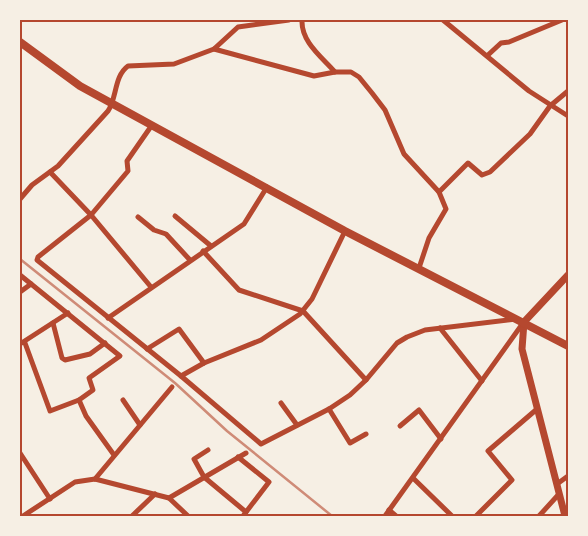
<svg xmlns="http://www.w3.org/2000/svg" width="588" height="536" font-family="Rubik,sans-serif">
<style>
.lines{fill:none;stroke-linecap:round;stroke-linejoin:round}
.minor{stroke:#b5482f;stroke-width:5}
.secondary{stroke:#b5482f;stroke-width:7}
.primary{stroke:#b5482f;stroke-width:8}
.rail{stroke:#cf8b77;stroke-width:2.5}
.neatline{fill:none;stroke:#b5482f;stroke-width:2}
</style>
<rect width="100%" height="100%" fill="#f6efe4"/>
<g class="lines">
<!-- minor -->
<g class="minor">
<path d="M302,20c-1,22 20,37 33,52h16l8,5 13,16 13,17 19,44 35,38 7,17 -17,29 -10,30"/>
<path d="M443,20l86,71 39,25"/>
<path d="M214,49l100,27 21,-4"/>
<path d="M488,55l13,-12 8,-1 53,-22"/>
<path d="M152,125l-25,36 1,10 -37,44 -53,42 -1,3 144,116 80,68 68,-35 21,-14 16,-15 31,-37 10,-6 18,-7 91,-11"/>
<path d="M50,172l41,43 60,72"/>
<path d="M439,192l29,-29 14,12 8,-3 40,-38 20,-28 18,-15"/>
<path d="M20,199l12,-14 26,-19 50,-55c9,-13 6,-35 20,-45l46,-2 40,-15 24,-22 51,-7"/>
<path d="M175,216l36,30"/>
<path d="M138,217l16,13 12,4 24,26"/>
<path d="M203,251l36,39 64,21 63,69"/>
<path d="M20,275l100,81 -31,22 4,12 -14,10 -29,11 -25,-68"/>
<path d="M20,292l11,-8"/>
<path d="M108,318l136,-94 23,-37"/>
<path d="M53,323l9,35 3,2 25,-6 15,-11"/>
<path d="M440,328l42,53"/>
<path d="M20,344l48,-31"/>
<path d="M147,349l32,-20 25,34"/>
<path d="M181,376l23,-13 57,-23 39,-26 12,-15 33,-68"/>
<path d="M79,400l7,16 28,39"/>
<path d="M123,400l17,25"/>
<path d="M281,403l16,22"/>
<path d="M329,409l21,34 16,-9"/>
<path d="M400,426l19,-16 22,29"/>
<path d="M208,450l-14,9 10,18 42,35"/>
<path d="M20,453l30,46"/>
<path d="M238,457l31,25 -26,34"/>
<path d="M413,478l39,38"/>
<path d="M95,479l77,-92"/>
<path d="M557,484l11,-8"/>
<path d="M169,498l77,-45"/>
<path d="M389,510l7,6"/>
<path d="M23,516l52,-34 20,-3 74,19 19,18"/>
<path d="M132,516l23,-22"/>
<path d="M385,516l138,-193"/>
<path d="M476,516l36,-36 -24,-29 49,-42"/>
<path d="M539,516l20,-22"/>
</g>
<!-- secondary -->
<path class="secondary" d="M565,516l-43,-167 2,-27 44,-47"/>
<!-- primary -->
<path class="primary" d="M20,42l60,44 265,145 223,115"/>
<!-- rail -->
<path class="rail" d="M20,259l155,124 52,48 105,85"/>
</g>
<!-- border -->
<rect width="588" height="536" fill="none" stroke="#f6efe4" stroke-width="42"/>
<rect x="21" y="21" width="546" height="494" class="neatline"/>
</svg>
